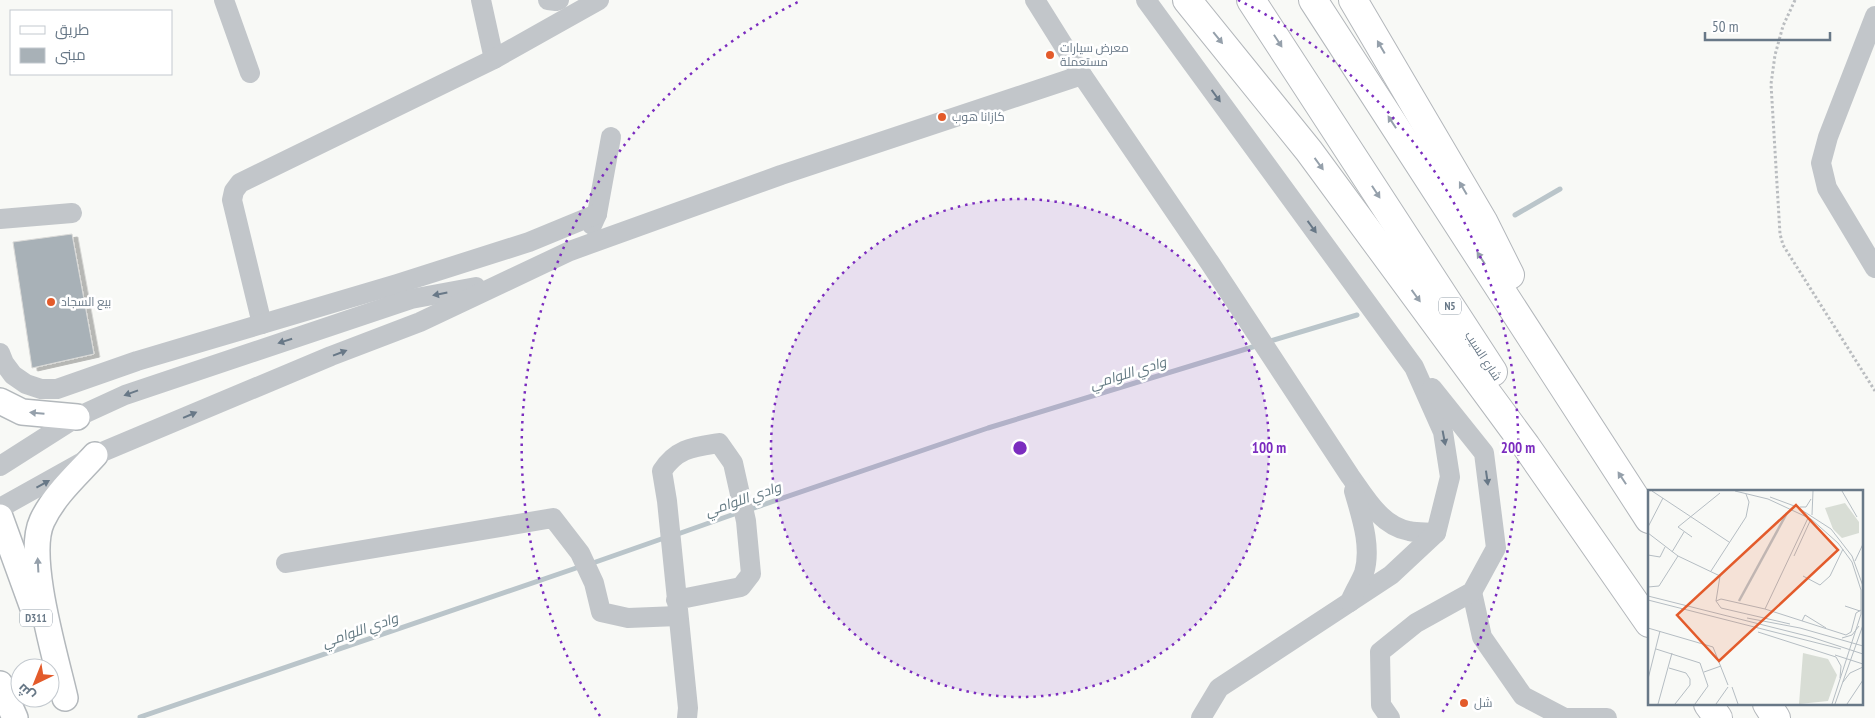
<svg xmlns="http://www.w3.org/2000/svg" width="1875" height="718" font-family="'PT Sans Narrow',Cairo,sans-serif">
<style>
.lines{fill:none;stroke-linecap:round;stroke-linejoin:round}
.stream{stroke:#bac5ca;stroke-width:5}
.building{fill:#a8b1b7;stroke:#dadad8;filter:url(#shadow)}
.major-casing{stroke:#b3b8bc;stroke-width:28}
.highway-casing{stroke:#b3b7bb;stroke-width:30}
.path{stroke:#babdc0;stroke-width:3;stroke-dasharray:2.5 2.5;stroke-linecap:butt}
.minor{stroke:#c2c6ca;stroke-width:20}
.major{stroke:#fff;stroke-width:25}
.highway{stroke:#fff;stroke-width:28}
.oneway{fill:#95a0ab}
.oneway2{fill:#687887}
.ring{fill:none;stroke:#7b2cbf;stroke-width:2.5;stroke-dasharray:2.5 5}
.poi-dot{fill:#e35b2b;stroke:#fff;stroke-width:2}
.labels{text-anchor:middle;stroke-width:5;stroke-linejoin:round;paint-order:stroke}
.shield{fill:#fff;stroke:#95a0ab;stroke-width:1}
.shield-label{font-size:11px;font-weight:bold;fill:#687887}
.poi-label{font-size:12px;fill:#687887;stroke:#fff;text-anchor:start}
.street-label{font-size:12px;fill:#687887;stroke:#fff}
.water-label{font-size:14px;font-style:italic;fill:#637982;stroke:#fff}
.inset-river{fill:none;stroke:#bac5ca;stroke-width:2.5}
.inset-road{fill:none;stroke:#b5bdc3;stroke-width:1}
.view{fill:#e35b2b;fill-opacity:0.15;stroke:#e35b2b;stroke-width:2.5}
.inset-edge{fill:none;stroke:#687887;stroke-width:2.5}
.centre{fill:#7b2cbf;stroke:#fff;stroke-width:2.5}
.ring-label{font-size:15px;text-anchor:middle;font-weight:bold;fill:#7b2cbf;stroke:#fff;stroke-width:5;stroke-linejoin:round;paint-order:stroke}
</style>
<defs>
<filter id="shadow"><feDropShadow dx="5.5" dy="3" stdDeviation="0" flood-color="#0004"/></filter>
</defs>
<rect width="100%" height="100%" fill="#f8f9f6"/>
<g class="lines">
<!-- stream -->
<g class="stream">
<path d="M1515,215l45,-26"/>
<path d="M1267,342l90,-27"/>
<path d="M748,510l240,-82 271,-83"/>
<path d="M675,535l65,-23"/>
<path d="M590,564l77,-27"/>
<path d="M140,717l442,-151"/>
</g>
</g>
<!-- building -->
<path class="building" d="M72,234l22,120 -62,14 -19,-126z"/>
<g class="lines">
<defs>
<g id="major">
<path d="M0,401l22,11 55,5"/>
<path d="M0,517l33,91"/>
<path d="M0,684l15,34"/>
<path d="M65,698c-9,-40 -40,-141 -23,-177 12,-26 35,-46 53,-66"/>
</g>
<g id="highway">
<path d="M1187,0l122,151 217,295 123,177"/>
<path d="M1251,0l242,372"/>
<path d="M1313,0l336,519"/>
<path d="M1353,0l130,221 27,54"/>
<path d="M1708,704l10,14"/>
<path d="M1767,704l9,14"/>
</g>
</defs>
<!-- major casing -->
<use href="#major" class="major-casing"/>
<!-- highway casing -->
<use href="#highway" class="highway-casing"/>
<!-- path -->
<path class="path" d="M1795,0l-12,26 -8,29 -4,29 9,150 3,11 92,146"/>
<!-- minor -->
<g class="minor">
<path d="M224,0l26,73"/>
<path d="M481,0l13,59"/>
<path d="M548,0l8,1 3,-1"/>
<path d="M1035,0l47,75 128,188 140,213c15,21 31,50 59,55 9,2 18,1 27,2"/>
<path d="M1146,0l268,367 29,65 7,45 -14,56 -45,42 -172,113 -18,30"/>
<path d="M1875,16l-47,121 -7,26 6,25 48,80"/>
<path d="M0,219l72,-6"/>
<path d="M592,225l5,-11 14,-77"/>
<path d="M262,324l-30,-124 2,-9 6,-8 254,-124 105,-59"/>
<path d="M0,353l4,10 9,12 13,9 15,5h16l80,-28 260,-77 132,-42 68,-28"/>
<path d="M0,466l77,-49 48,-22 286,-96 65,-12"/>
<path d="M0,508l95,-53 236,-99 89,-34 150,-71 211,-76 301,-100"/>
<path d="M286,563l267,-45 27,35 14,30 7,29 27,6 50,-2"/>
<path d="M1472,592l10,45 41,59 42,22h42"/>
<path d="M676,600l65,-13 10,-13 -5,-53 -13,-58 -14,-20c-25,4 -42,5 -57,28l5,30 21,207 -1,10"/>
<path d="M1350,602c4,-10 10,-19 14,-29 8,-27 -3,-57 -10,-82"/>
<path d="M1390,718l-9,-13 -1,-53 36,-29 56,-31 24,-44 -12,-95 -52,-65"/>
</g>
<!-- major -->
<use href="#major" class="major"/>
<!-- highway -->
<use href="#highway" class="highway"/>
</g>
<!-- one-way arrows -->
<defs><path id="oneway-solid" d="M-6-.8H1V-3.2L6.5 0L1 3.2V.8H-6Z" transform="scale(1.25)"/></defs>
<g class="oneway">
<use href="#oneway-solid" transform="translate(1218 38) rotate(51)"/>
<use href="#oneway-solid" transform="translate(1278 41) rotate(57)"/>
<use href="#oneway-solid" transform="translate(1381 47) rotate(-120)"/>
<use href="#oneway-solid" transform="translate(1392 122) rotate(-123)"/>
<use href="#oneway-solid" transform="translate(1319 164) rotate(54)"/>
<use href="#oneway-solid" transform="translate(1463 188) rotate(-120)"/>
<use href="#oneway-solid" transform="translate(1376 192) rotate(57)"/>
<use href="#oneway-solid" transform="translate(1481 258) rotate(-123)"/>
<use href="#oneway-solid" transform="translate(1416 296) rotate(54)"/>
<use href="#oneway-solid" transform="translate(37 413) rotate(-175)"/>
<use href="#oneway-solid" transform="translate(1622 478) rotate(-123)"/>
<use href="#oneway-solid" transform="translate(38 565) rotate(-93)"/>
</g>
<g class="oneway2">
<use href="#oneway-solid" transform="translate(1216 96) rotate(54)"/>
<use href="#oneway-solid" transform="translate(1312 227) rotate(54)"/>
<use href="#oneway-solid" transform="translate(440 294) rotate(169)"/>
<use href="#oneway-solid" transform="translate(285 341) rotate(162)"/>
<use href="#oneway-solid" transform="translate(340 353) rotate(-21)"/>
<use href="#oneway-solid" transform="translate(131 393) rotate(160)"/>
<use href="#oneway-solid" transform="translate(190 415) rotate(-23)"/>
<use href="#oneway-solid" transform="translate(1444 438) rotate(79)"/>
<use href="#oneway-solid" transform="translate(1487 478) rotate(82)"/>
<use href="#oneway-solid" transform="translate(43 484) rotate(-29)"/>
</g>
<!-- distance rings -->
<circle cx="1020" cy="448" r="249" fill="#7b2cbf" fill-opacity=".12"/>
<g class="ring">
<circle cx="1020" cy="448" r="249"/>
<path d="M600 716A498 498 0 0 1 802 0M1238 0A498 498 0 0 1 1440 716"/>
</g>
<!-- markers -->
<g class="poi-dot">
<circle cx="1050" cy="55" r="5"/>
<circle cx="942" cy="117" r="5"/>
<circle cx="51" cy="302" r="5"/>
<circle cx="1464" cy="703" r="5"/>
</g>
<g class="labels">
<!-- shield labels -->
<g class="shield">
<rect x="1439" y="297.5" width="22" height="17" rx="4"/>
<rect x="20" y="609.5" width="32" height="17" rx="4"/>
</g>
<g class="shield-label">
<text x="1450" y="310">N5</text>
<text x="36" y="622">D311</text>
</g>
<!-- poi labels -->
<g class="poi-label">
<text x="1060" y="52">معرض سيارات<tspan x="1060" dy="14">مستعملة</tspan></text>
<text x="952" y="121">كازانا هوب</text>
<text x="61" y="306">بيع السجاد</text>
<text x="1474" y="707">شل</text>
</g>
<!-- street labels -->
<g class="street-label">
<text transform="translate(1483 356) rotate(57)" y="4">شارع السيب</text>
</g>
<!-- water labels -->
<g class="water-label">
<text transform="translate(1128 373) rotate(-17)" y="5">وادي اللوامي</text>
<text transform="translate(743 499) rotate(-19)" y="5">وادي اللوامي</text>
<text transform="translate(360 630) rotate(-19)" y="5">وادي اللوامي</text>
</g>
</g>
<!-- overview -->
<g transform="translate(1648 490)">
<rect width="215" height="215" fill="#f8f9f6"/>
<path d="M197,13l14,19v11l-17,5 -9,-9 -8,-21zM155,163l25,6 9,16 -9,26 -29,3z" fill="#d8ddd5"/>
<path class="inset-river" d="M91,111l48,-88"/>
<path class="inset-road" d="M4,1l77,51M87,1l33,8 43,20 27,24 14,19 9,28v24l-29,90M194,1l15,26M122,7l27,10 34,22 21,27 11,30M152,17h6l5,-8M164,25l1,-24M0,37l15,-29M0,43l30,23M44,47l-14,-10 42,-34M24,62l12,-20M0,65l12,2 5,-10M146,66l17,-37M207,71l8,-17M63,81l35,-54 3,-15 -3,-8M155,86l17,9 10,-9 13,-27M0,97l11,-1 19,-30 42,20 -4,25 5,7 69,16M0,106l163,41 52,17M0,110l193,49M68,111l5,-2 44,10 81,26 5,-3 5,-19 5,-3M197,116l15,5M117,119l43,-91M99,128l53,10 63,18M154,131l3,-6 21,13M0,138l65,19 15,38M110,142l78,25 5,9 -1,12M194,148l10,-3 7,-9M8,159l44,14 8,23 -13,18M187,165l28,9M21,178l17,5 4,6v6l-15,19M56,182l17,-6M0,189l12,-48M195,192l7,-9 13,-6M84,197l6,17M10,214l14,-51M68,214l12,-17M187,214l28,-79M199,214l16,-24"/>
<path class="view" d="M148,15l42,45 -119,111 -42,-46z"/>
<rect width="215" height="215" class="inset-edge"/>
</g>
<circle cx="1020" cy="448" r="8" class="centre"/>
<g class="ring-label">
<text x="1269" y="453">100 m</text>
<text x="1518" y="453">200 m</text>
</g>
<!-- legend -->
<rect x="10" y="10" width="162" height="65" fill="#ffffff" stroke="#c3c9cf"/>
<rect x="20" y="26" width="25" height="8" fill="#ffffff" stroke="#c3c9cf"/>
<text x="55" y="35" font-size="15" fill="#687887">طريق</text>
<rect x="20" y="48" width="25" height="15" fill="#a8b1b7" stroke="#c3c9cf"/>
<text x="55" y="60" font-size="15" fill="#687887">مبنى</text>
<!-- north arrow -->
<g transform="translate(35 683) rotate(223)"><circle r="24" fill="#ffffff" stroke="#c3c9cf"/>
<path d="M0-4L9 19L0 12L-9 19Z" fill="#e35b2b"/>
<text y="-8" font-size="14" font-weight="bold" text-anchor="middle" fill="#687887">ش</text>
</g>
<!-- scale -->
<path d="M1705 32v8h125v-8" fill="none" stroke="#687887" stroke-width="2.5"/>
<text x="1712" y="32" font-size="15" fill="#687887" stroke="#ffffff" stroke-width="4" paint-order="stroke">50 m</text>
</svg>
